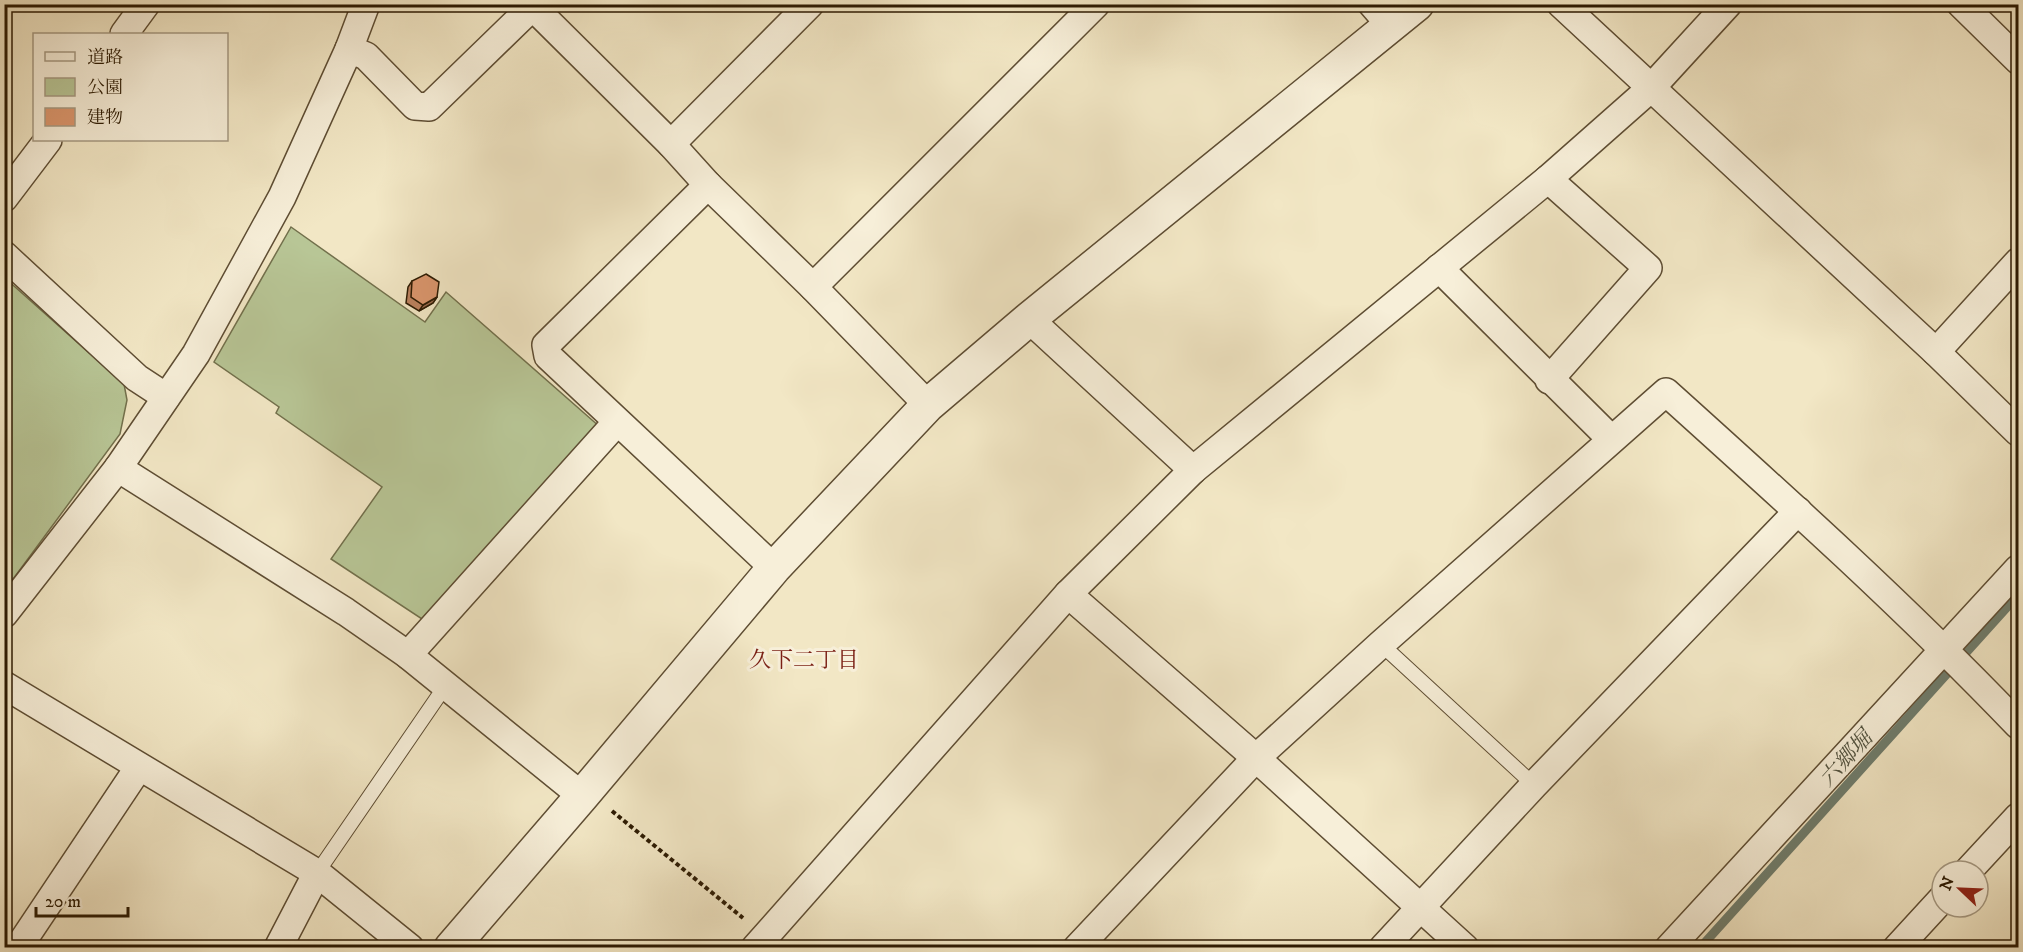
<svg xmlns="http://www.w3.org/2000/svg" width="2023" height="952" font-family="'IM FELL DW Pica','Noto Serif JP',serif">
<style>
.green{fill:#b8c696;stroke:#72704c;stroke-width:1.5}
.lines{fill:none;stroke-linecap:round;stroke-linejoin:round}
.stream{stroke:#6f7d6d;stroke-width:9}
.service-casing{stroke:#5e4d33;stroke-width:16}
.minor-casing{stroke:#5e4d33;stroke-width:30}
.tertiary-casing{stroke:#5e4d33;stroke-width:36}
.path{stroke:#2c1a02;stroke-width:4;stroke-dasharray:4.5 3;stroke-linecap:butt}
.service{stroke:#f7efd9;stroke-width:14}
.minor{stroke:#f7efd9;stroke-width:27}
.tertiary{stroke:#f7efd9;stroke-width:33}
.wall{fill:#bc815e;stroke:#2c1a02;stroke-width:1.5}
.shaded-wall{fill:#99694c;stroke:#2c1a02;stroke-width:1.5}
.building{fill:#db966d;stroke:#2c1a02;stroke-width:1.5}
.labels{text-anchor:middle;stroke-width:6;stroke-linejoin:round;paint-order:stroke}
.neighbourhood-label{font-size:22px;fill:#7a1f14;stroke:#f7efd9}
.water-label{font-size:22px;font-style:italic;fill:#535441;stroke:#f7efd9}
</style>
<rect width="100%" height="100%" fill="#f2e7c5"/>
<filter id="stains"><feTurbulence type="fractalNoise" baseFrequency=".00333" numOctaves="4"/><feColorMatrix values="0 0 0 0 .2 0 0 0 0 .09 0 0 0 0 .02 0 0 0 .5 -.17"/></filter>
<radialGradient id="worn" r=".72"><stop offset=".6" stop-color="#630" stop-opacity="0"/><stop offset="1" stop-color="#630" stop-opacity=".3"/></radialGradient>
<!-- green -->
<g class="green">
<path d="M291,227l134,95 21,-30 154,135 -178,192 -91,-60 51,-72 -106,-74 3,-6 -65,-45z"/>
<path d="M5,278l119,106 3,16 -7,34 -115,156z"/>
</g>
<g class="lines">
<!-- stream -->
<path class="stream" d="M1700,948l318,-353"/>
<defs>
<g id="service">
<path d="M1381,644l153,141"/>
<path d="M317,873l129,-188"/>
</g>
<g id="minor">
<path d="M1372,4l19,22"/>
<path d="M1561,4l375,348 82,80"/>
<path d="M1961,4l57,56"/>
<path d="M533,7l138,137 37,41 105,102 115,118"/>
<path d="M124,34l22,-30"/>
<path d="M349,49l17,7 49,50 14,1 106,-103"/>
<path d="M671,144l139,-140"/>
<path d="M1548,179l100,89 -99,112"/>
<path d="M708,185l-162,160 2,11 226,212"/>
<path d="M4,198l44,-58"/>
<path d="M4,255l133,123 29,19"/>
<path d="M1439,268l172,171"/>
<path d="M813,287l283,-283"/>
<path d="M1029,319l164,151"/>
<path d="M1936,352l82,-90"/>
<path d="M118,468l228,144 62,43 174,141"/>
<path d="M1068,594l188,164 209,190"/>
<path d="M4,614l114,-146 78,-114 86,-157 67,-148 17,-45"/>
<path d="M408,655l209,-233"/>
<path d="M4,685l313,188 93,75"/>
<path d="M1968,871l50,-54"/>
<path d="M18,948l121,-181"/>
<path d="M278,948l39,-75"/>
<path d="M755,948l313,-354 125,-124 355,-291 103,-91 77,-84"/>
<path d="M1077,948l179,-190 125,-114 285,-252c120,108 240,216 352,333"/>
<path d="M1383,948l151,-163 264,-274"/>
<path d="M1669,948l349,-379"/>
<path d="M1897,948l45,-49"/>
</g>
<path id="tertiary" d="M451,948l131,-152 192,-228 154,-163 101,-86 388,-315"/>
</defs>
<!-- service casing -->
<use href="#service" class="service-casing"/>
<!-- minor casing -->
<use href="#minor" class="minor-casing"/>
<!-- tertiary casing -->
<use href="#tertiary" class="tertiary-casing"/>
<!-- path -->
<path class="path" d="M612,811l131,107"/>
<!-- service -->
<use href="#service" class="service"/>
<!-- minor -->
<use href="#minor" class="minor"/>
<!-- tertiary -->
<use href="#tertiary" class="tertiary"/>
</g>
<!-- wall -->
<path class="wall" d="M412,281l25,16 -4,6 -14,8 -13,-8 2,-16z"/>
<!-- shaded-wall -->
<path class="shaded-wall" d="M437,297l-4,6 -14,8 4,-6z"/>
<!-- building -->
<path class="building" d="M426,274l13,8 -2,15 -14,8 -12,-8 1,-16z"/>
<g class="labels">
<!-- neighbourhood labels -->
<g class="neighbourhood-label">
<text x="804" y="667">久下二丁目</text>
</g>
<!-- water labels -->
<g class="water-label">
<text transform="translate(1845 758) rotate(-48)" y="8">六郷堀</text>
</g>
</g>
<!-- margin -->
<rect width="2023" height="952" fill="none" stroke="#f2e7c5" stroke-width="24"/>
<rect x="6" y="6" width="2011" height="940" fill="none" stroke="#2c1a02" stroke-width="3"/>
<rect x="12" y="12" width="1999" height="928" fill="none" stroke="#2c1a02" stroke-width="1.5"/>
<!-- legend -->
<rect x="33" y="33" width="195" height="108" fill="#f7efd9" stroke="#a69a83" stroke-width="1.5"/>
<rect x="45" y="52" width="30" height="9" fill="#f7efd9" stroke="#a69a83" stroke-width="1.5"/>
<text x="87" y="63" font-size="18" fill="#2c1a02">道路</text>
<rect x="45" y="78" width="30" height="18" fill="#b8c696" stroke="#a69a83" stroke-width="1.5"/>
<text x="87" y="93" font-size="18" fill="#2c1a02">公園</text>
<rect x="45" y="108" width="30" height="18" fill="#db966d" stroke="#a69a83" stroke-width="1.5"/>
<text x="87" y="123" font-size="18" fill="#2c1a02">建物</text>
<!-- north arrow -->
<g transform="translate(1960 889) rotate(293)"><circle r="28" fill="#f7efd9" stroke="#a69a83" stroke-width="1.5"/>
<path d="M0-4.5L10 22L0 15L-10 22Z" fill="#8f2418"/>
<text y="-9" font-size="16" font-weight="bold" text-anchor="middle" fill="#2c1a02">N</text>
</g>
<!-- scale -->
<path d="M36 907v9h92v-9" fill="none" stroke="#2c1a02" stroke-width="3"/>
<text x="45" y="907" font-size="18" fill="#2c1a02" stroke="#f7efd9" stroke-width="4.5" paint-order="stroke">20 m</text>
<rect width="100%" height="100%" filter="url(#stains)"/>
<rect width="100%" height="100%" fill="url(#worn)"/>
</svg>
